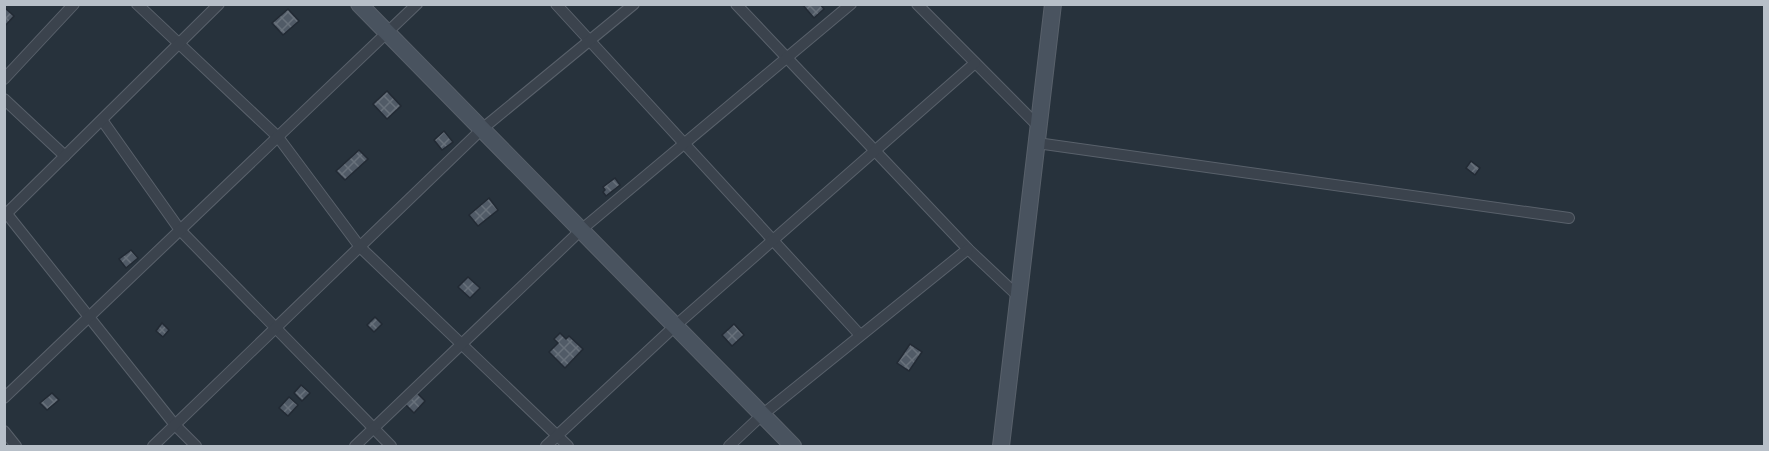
<svg xmlns="http://www.w3.org/2000/svg" width="1769" height="451" font-family="'Noto Sans',sans-serif">
<style>
.building{fill:url(#building-cross-hatch);stroke:#222a34;stroke-width:1.5}
.lines{fill:none;stroke-linecap:round;stroke-linejoin:round}
.street-casing{stroke:#59616b;stroke-width:12}
.secondary-casing{stroke:#59616b;stroke-width:18}
.street{stroke:#3b434d;stroke-width:10}
.secondary{stroke:#49535f;stroke-width:16}
</style>
<defs>
<pattern id="building-cross-hatch" width="8" height="8" patternUnits="userSpaceOnUse" patternTransform="scale(1.5)"><rect width="8" height="8" fill="#515b67"/><path d="M0 0l8 8M0 8l8-8" fill="none" stroke="#68717b"/></pattern>
</defs>
<rect width="100%" height="100%" fill="#27323c"/>
<!-- building -->
<g class="building">
<path d="M802,4h18l4,5 -10,9z"/>
<path d="M5,8l9,8 -10,11v-18z"/>
<path d="M288,9l11,12 -16,14 -11,-12z"/>
<path d="M387,91l14,15 -14,13 -14,-15z"/>
<path d="M444,131l9,11 -11,8 -8,-10z"/>
<path d="M359,150l9,9 -23,21 -9,-9z"/>
<path d="M1471,161l9,7 -5,7 -9,-7z"/>
<path d="M615,178l5,7 -14,11 -3,-4 2,-2 -2,-3z"/>
<path d="M489,198l9,12 -20,16 -9,-11z"/>
<path d="M131,250l7,8 -12,10 -7,-9z"/>
<path d="M468,277l12,11 -10,10 -12,-11z"/>
<path d="M375,317l7,7 -8,8 -7,-7z"/>
<path d="M162,323l7,7 -6,7 -7,-6z"/>
<path d="M734,324l10,11 -12,11 -10,-11z"/>
<path d="M560,333l6,6 3,-3 14,13 -18,19 -16,-16 9,-9 -4,-4z"/>
<path d="M910,344l12,8 -13,19 -12,-8z"/>
<path d="M301,385l9,8 -8,8 -8,-8z"/>
<path d="M416,392l9,9 -11,12 -10,-10z"/>
<path d="M52,393l7,7 -12,10 -7,-7z"/>
<path d="M289,397l9,8 -10,11 -9,-8z"/>
</g>
<g class="lines">
<defs>
<g id="street">
<path d="M137,4l141,133 82,110 208,199"/>
<path d="M556,4l304,331"/>
<path d="M736,4l232,245 51,48"/>
<path d="M917,4l122,123"/>
<path d="M4,79l70,-75"/>
<path d="M4,99l61,57"/>
<path d="M102,120l78,110 211,216"/>
<path d="M1037,143l532,75"/>
<path d="M7,214l168,211 21,21"/>
<path d="M4,216l215,-212"/>
<path d="M4,398l413,-394"/>
<path d="M4,431l12,15"/>
<path d="M153,446l329,-317 152,-125"/>
<path d="M355,446l226,-216 270,-226"/>
<path d="M546,446l129,-120 300,-263"/>
<path d="M729,446l33,-31 206,-166"/>
</g>
<g id="secondary">
<path d="M359,4l434,442"/>
<path d="M1001,446l52,-442"/>
</g>
</defs>
<!-- street casing -->
<use href="#street" class="street-casing"/>
<!-- secondary casing -->
<use href="#secondary" class="secondary-casing"/>
<!-- street -->
<use href="#street" class="street"/>
<!-- secondary -->
<use href="#secondary" class="secondary"/>
</g>
<!-- border -->
<rect width="1769" height="451" fill="none" stroke="#b7bfc8" stroke-width="12"/>
</svg>
